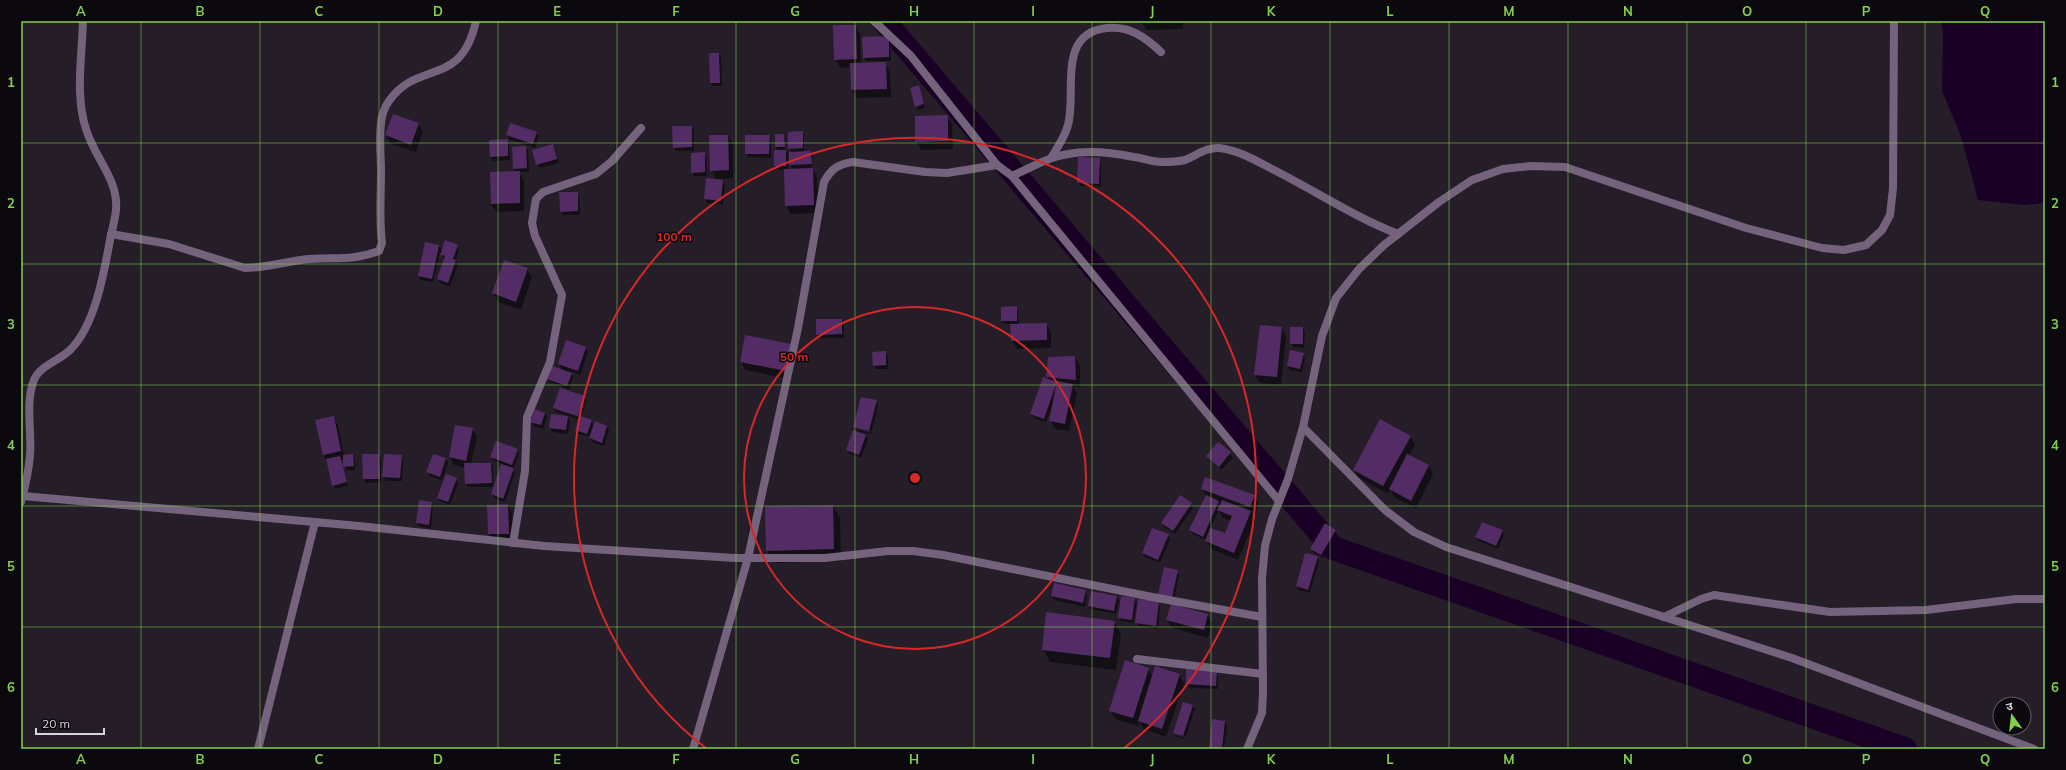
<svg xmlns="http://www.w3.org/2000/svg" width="2066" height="770" font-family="Mulish,'Noto Sans Devanagari',sans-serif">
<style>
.water{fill:#1b0026}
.shadow{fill:#0007;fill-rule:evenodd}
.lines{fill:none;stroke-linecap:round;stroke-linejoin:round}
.canal{stroke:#1b0026;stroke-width:24}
.building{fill:#542c65}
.service{stroke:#75637e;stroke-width:8}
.minor{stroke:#75637e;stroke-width:8}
.grid{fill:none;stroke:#83d04e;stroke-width:1;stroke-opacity:0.55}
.ring{fill:none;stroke:#d62828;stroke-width:2}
.centre{fill:#d62828;stroke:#0c090e;stroke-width:2}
.ring-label{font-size:12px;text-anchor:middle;font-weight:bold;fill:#d62828;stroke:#0c090e;stroke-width:3;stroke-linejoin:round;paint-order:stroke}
.neatline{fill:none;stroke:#83d04e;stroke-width:1.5}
.grid-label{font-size:13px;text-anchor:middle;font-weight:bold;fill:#83d04e}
</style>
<rect width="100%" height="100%" fill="#251e29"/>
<!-- water -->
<path class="water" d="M1941,21h99l5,5v177l-21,2 -46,-5 -17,-64 -19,-45 1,-59z"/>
<!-- shadow -->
<g class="shadow">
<path d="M1141,21h42v8l-37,1z"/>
<path d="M855,26l5,8 1,30 24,-1 5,8 1,26 -34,1 -5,-8 -1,-23 -11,1 -5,-9z"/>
<path d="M888,37l2,4 1,20h-25l-2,-3z"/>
<path d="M719,54l2,3 1,29h-9l-2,-3z"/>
<path d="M919,86l6,22 -7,2 -2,-4z"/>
<path d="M947,116l5,8 1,25 -32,1 -5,-8z"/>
<path d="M418,124l5,8 -7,20 -25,-8 -5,-9z"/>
<path d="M691,127l3,3v21h-18l-2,-4z"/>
<path d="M802,132l2,4v16h7l2,4 -1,12 5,9 1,36 -28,1 -4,-9 -1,-35 -8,-1 -2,-3 3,-15 -2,-4 8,-12 2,4 -1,11 3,4v16l5,-1 -3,-4 2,-13 -3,-4z"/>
<path d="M536,133l3,3 -4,12 -26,-9 -2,-4z"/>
<path d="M728,136l5,8v34l-17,1 -5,-9z"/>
<path d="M769,136l2,4v18l-23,-1 -2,-4z"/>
<path d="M507,140l2,4 1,16 -17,1 -2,-4z"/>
<path d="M553,145l6,18 -20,5 -2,-4z"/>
<path d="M526,147l2,4 1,21h-10l5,9v30l-28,1 -5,-8 25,-32 -2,-3z"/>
<path d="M704,153l2,4 1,19h-13l-2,-4z"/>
<path d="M1099,159l2,4v24l-21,-1 -2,-3z"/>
<path d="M722,181l3,4 -2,20 -16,-2 -2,-4z"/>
<path d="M577,193l2,4 1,18h-17l-2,-4z"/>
<path d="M439,246l3,6 15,-6 2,4 -3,11 2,4 -8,21 -10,-3 -2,-4 7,-20 -5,-6 -7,29 -12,-2 -2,-4z"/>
<path d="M504,261l23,8 5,8 -11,33 -23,-8 -5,-9z"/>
<path d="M1016,307l2,4 1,14 27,-1 5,8v16l-34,1 -5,-8 -1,-17h-7l-2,-3z"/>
<path d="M842,320l2,3v15h-24l-3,-3z"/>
<path d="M1282,328l4,8 -5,49 -21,-2 -5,-8z"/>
<path d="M1303,328l2,4 -1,16 -11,-1 -2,-3z"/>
<path d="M790,345v34l-45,-9 -4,-8z"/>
<path d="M586,348l2,4 -8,23 -10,-4 3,6 -4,12 -19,-7 -2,-4 14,-8 -3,-6z"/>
<path d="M885,352l3,4v13h-12l-2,-3z"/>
<path d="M1303,354l2,4 -3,14 -12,-2 -2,-4z"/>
<path d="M1075,357l5,8v22h-7l4,6 -8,38 -14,-2 -5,-9 3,-16 -7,18 -12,-4 -3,-4 18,-34 -2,-3 2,-19z"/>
<path d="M584,397l3,4 -6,15 -25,-8v2l35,11 3,5 13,1 2,3 -5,16 -12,-4 -3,-6 -11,-2 -2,-4 4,-10 -24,-8 -2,-4z"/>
<path d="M876,401l2,4 -6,26 -16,-4v2l16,4 -1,1 -13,-2 -4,-5z"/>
<path d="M545,413l2,4 -4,12 -9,-3 -2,-4z"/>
<path d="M333,417l5,8 6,31 9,-1 2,4v11h-9l-2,-10h-3l7,26 -13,3 -11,-34z"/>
<path d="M568,417l2,4 -2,13 -16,-2 -2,-4z"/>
<path d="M472,429l5,8 -6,27h20l2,4v19h-25l-2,-3v-16l-12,-3 -4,-8z"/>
<path d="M866,435l2,4 -7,19 -11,-4 -3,-4z"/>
<path d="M1410,436l5,9 -7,11 21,10 4,8 -17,34 -22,-11 -4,-7 -2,4 -29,-16 -5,-8z"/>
<path d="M1218,443l15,14 -11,13 -15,-14z"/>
<path d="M517,449l2,4 -6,17 2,3 -10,29 -11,-4 -2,-4 11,-30 -9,-3 -3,-4z"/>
<path d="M379,455l2,3v24l-15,1 -2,-4z"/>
<path d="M434,455l12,4 2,4 -6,17 -12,-4 -3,-4z"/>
<path d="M401,456l2,4 -1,21h-16l-3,-4z"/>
<path d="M456,479l2,4 -8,22 -10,-4 -2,-3z"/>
<path d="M1202,489l52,7 5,8 -4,11 -4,-2 4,7 -17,40 -27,-11 -5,-9 -13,-6 -3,-4 16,-34zM1219,510l4,8 8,3 -6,13 -15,-5z"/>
<path d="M431,503l2,4 -2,21 -11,-1 -3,-4z"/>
<path d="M1191,504l2,4 -18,26 -11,-7 -2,-4z"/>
<path d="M508,505l4,8 1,29h-19l-5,-8 -1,-28z"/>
<path d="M833,506l7,12 1,43 -67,2 -7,-13z"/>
<path d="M1153,529l15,6 2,4 -10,24 -15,-6 -2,-4z"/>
<path d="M1335,530l2,4 -14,24 -9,-5 -3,-4z"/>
<path d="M1502,531l2,4 -6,14 -19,-8 -2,-4z"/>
<path d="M1317,557l2,4 -9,32 -11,-3 -2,-4z"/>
<path d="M1177,571l2,4 -5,26 -13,-2z"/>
<path d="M1085,591l2,4 -2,12 -31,-7 -2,-4z"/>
<path d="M1117,596l2,4 -3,14 -25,-5 -2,-4z"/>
<path d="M1134,599l3,4 -4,20 -12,-2 -2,-3z"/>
<path d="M1158,602l2,4 -2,23 -19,-3 -3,-3z"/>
<path d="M1207,615l5,8 -4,15 -36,-10 -5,-8z"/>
<path d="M1114,621l7,13 -5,36 -66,-8 -7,-13z"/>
<path d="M1148,669l5,8 26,-3 5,9 -18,54 -22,-8 -5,-8 -1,5 -23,-7 -5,-9z"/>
<path d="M1216,672l2,4v13l-29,-1 -2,-4z"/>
<path d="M1193,706l2,3 -9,27 -10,-3v2l10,3 -1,1 -8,-2 -3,-4z"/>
<path d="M1225,722l2,4 -3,23h-14z"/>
</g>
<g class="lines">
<!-- canal -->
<path class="canal" d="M884,21l449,527 572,201"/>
</g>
<!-- building -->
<g class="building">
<path d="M833,25h23l1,34 -23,1z"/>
<path d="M889,36v21l-26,1 -1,-21z"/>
<path d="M709,53h10l1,30h-10z"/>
<path d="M886,62l1,27 -36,1 -1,-27z"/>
<path d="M919,85l5,19 -9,3 -5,-19z"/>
<path d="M393,114l26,9 -8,22 -26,-10z"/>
<path d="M948,115v26l-33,1v-26z"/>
<path d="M510,123l27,9 -4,12 -27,-9z"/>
<path d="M672,126h20v21l-19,1z"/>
<path d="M803,131v17l-15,1v-17z"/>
<path d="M775,134h9l1,13h-10z"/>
<path d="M709,135h19l1,35 -19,1z"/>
<path d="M745,135h25l-1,19h-24z"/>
<path d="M508,139v17l-18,1 -1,-17z"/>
<path d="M553,144l4,15 -21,6 -4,-15z"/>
<path d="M526,146l1,22 -14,1 -1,-22z"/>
<rect x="774" y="150" width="12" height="16"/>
<path d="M811,151l1,13 -23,1v-13z"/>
<path d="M705,152v20l-14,1v-20z"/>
<path d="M1078,157l22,1 -1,26 -22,-1z"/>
<path d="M813,168l1,37 -29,1 -1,-37z"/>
<path d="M520,171v32l-29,1 -1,-32z"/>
<path d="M706,178l17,2 -2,21 -17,-2z"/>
<path d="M559,192h19v19l-18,1z"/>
<path d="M445,240l13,5 -5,14 3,1 -8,23 -11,-4 8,-23 -5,-1z"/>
<path d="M425,242l14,3 -7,34 -14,-3z"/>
<path d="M504,260l24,8 -12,34 -24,-9z"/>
<path d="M1017,306v15h-16v-14z"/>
<path d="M816,319h26v15l-26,1z"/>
<path d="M1047,323v17l-36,1 -1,-17z"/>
<path d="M1260,325l22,2 -5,50 -23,-2z"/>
<rect x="1290" y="327" width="13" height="17"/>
<path d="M745,335l46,9 -5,27 -46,-9z"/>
<path d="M566,340l20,7 -8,24 -20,-7z"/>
<path d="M1290,350l14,3 -4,16 -13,-3z"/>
<path d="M886,351v14l-13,1 -1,-14z"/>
<path d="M1075,356l1,24 -30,-3 2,-20z"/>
<path d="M552,366l20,7 -5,13 -20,-7z"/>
<path d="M1043,377l14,5 -13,37 -14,-5z"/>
<path d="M1057,381l16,3 -8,40 -16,-3z"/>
<path d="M560,388l25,8 -7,20 -25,-8z"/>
<path d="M861,397l16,3 -8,31 -16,-4z"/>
<path d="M535,409l10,4 -4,12 -11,-3z"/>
<path d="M551,414l17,2 -2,14 -17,-2z"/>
<path d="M334,416l7,35 -18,4 -8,-35z"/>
<path d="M580,416l12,4 -5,14 -12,-4z"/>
<path d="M1380,419l31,17 -28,50 -30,-16z"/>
<path d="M595,421l12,5 -5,17 -13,-5z"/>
<path d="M455,425l18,3 -7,33 -17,-4z"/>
<path d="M853,430l13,5 -7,20 -13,-5z"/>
<path d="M496,441l22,8 -6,16 -22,-8z"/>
<path d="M1218,442l13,10 -12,15 -13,-11z"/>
<path d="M353,454l1,12 -11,1v-12z"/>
<path d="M362,454h17l1,25h-17z"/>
<path d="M384,454l18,1 -2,23 -18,-1z"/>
<path d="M433,454l13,4 -6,19 -14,-5z"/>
<path d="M1407,454l22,11 -18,36 -22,-12z"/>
<path d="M340,456l7,26 -15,4 -6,-27z"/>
<path d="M464,463h27l1,20 -27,1z"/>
<path d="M501,464l13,4 -11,31 -12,-5z"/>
<path d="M446,474l11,4 -9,24 -11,-4z"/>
<path d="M1205,477l50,18 -5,12 -49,-18z"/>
<path d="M1180,495l12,8 -19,28 -12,-8z"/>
<path d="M1206,495l13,6 -16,36 -14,-7z"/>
<path d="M419,500l13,2 -3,23 -13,-2z"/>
<path d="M1222,500l29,11 -17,42 -29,-12 5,-13 15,5 7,-17 -15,-6z"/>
<path d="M508,504l1,30h-21l-1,-29z"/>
<path d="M833,505l1,44 -68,2 -1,-45z"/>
<path d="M1482,522l21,8 -7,16 -21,-9z"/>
<path d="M1325,523l11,7 -15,25 -11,-6z"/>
<path d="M1152,528l17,6 -11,26 -16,-7z"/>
<path d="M1305,553l13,3 -10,34 -12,-4z"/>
<path d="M1164,567l14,3 -6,28 -14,-3z"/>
<path d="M1054,583l32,7 -3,13 -32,-7z"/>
<path d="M1091,591l26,5 -3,15 -26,-5z"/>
<path d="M1121,596l14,2 -3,22 -14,-2z"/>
<path d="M1138,599l21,2 -3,25 -21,-3z"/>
<path d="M1171,604l37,10 -4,16 -38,-10z"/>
<path d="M1046,612l69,9 -5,37 -68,-8z"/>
<path d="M1125,660l24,8 -16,50 -24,-7z"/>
<path d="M1155,666l25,8 -18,55 -24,-8z"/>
<path d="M1186,669l31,2 -1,15 -30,-2z"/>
<path d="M1183,702l10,3 -10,31 -10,-3z"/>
<path d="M1212,719l13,2 -3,28h-13z"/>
</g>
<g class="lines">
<!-- service -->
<path class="service" d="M1051,158c6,-10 14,-21 17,-33 9,-32 -12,-92 39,-97 23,-2 38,9 54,24"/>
<!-- minor -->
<g class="minor">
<path d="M874,21l37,35 86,109 15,11 267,325"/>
<path d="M1012,176c18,-8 36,-19 56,-22 20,-4 46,-1 66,3 9,1 18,5 27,5 8,0 16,0 24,-2 11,-4 21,-13 34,-12 19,2 36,12 53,21 42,21 82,48 126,65"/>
<path d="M111,234l58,10 76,24c22,0 42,-7 64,-9 28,-2 42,2 70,-8l3,-8c-3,-24 -1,-47 -1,-71 0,-16 -2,-32 0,-48 0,-7 4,-18 8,-23 29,-42 72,-12 87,-80"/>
<path d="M1303,427l82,83 29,22 32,15 346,111 242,91"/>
<path d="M23,496l336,30 185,20 191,12h90l63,-7h25l30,4 209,42 110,20"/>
<path d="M21,502c4,-15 8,-32 9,-47 2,-24 -5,-53 4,-75 5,-14 27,-20 37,-31 24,-24 33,-76 39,-109 2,-10 5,-20 6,-30 3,-30 -22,-53 -30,-81 -11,-33 -4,-73 -3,-108"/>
<path d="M513,543l12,-72 2,-54 23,-55 12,-67 -27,-59 -3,-13 4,-24 7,-7 53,-18 16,-13 29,-33"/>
<path d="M1664,617l37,-18 13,-4 116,17 96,-2 90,-11h29"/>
<path d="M1137,659l126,15"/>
<path d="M258,749l57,-227"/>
<path d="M693,749l55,-191 50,-230 26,-146c7,-13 14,-18 29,-20l72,10 22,1 50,-8"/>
<path d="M1247,749l15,-36 1,-22 -1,-113 3,-32 7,-27 16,-40 15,-52 19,-91 14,-38 23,-29 25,-24 55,-43 33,-22 31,-11 28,-3 34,1 181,61 76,20 22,2 22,-5 16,-15 8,-15 3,-27 1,-167"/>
</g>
</g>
<!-- grid -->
<path class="grid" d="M141,21v728M260,21v728M379,21v728M498,21v728M617,21v728M736,21v728M855,21v728M974,21v728M1092,21v728M1211,21v728M1330,21v728M1449,21v728M1568,21v728M1687,21v728M1806,21v728M1925,21v728M21,143h2024M21,264h2024M21,385h2024M21,506h2024M21,627h2024"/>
<!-- distance rings -->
<g class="ring">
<circle cx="915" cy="478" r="171"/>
<path d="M707 749A341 341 0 1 1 1123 749"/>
</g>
<circle cx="915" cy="478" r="6" class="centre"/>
<g class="ring-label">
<text x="674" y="241">100 m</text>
<text x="794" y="361">50 m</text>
</g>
<!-- border -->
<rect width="2066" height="770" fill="none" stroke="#0c090e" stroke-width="44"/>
<!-- north arrow -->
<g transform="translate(2012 716) rotate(345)"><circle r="19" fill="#0c090e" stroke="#5e5a60"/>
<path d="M0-3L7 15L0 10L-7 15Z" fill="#83d04e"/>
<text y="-6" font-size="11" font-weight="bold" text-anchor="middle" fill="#d8d4db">उ</text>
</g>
<!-- scale -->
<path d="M36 728v6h68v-6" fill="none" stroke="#d8d4db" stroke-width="2"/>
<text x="42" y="728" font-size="12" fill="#d8d4db" stroke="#0c090e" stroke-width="3" paint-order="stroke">20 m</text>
<rect x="22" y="22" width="2022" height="726" class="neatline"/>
<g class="grid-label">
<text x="81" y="16">A</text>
<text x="200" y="16">B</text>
<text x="319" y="16">C</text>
<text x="438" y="16">D</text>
<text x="557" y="16">E</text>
<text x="676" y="16">F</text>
<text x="795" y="16">G</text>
<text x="914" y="16">H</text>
<text x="1033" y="16">I</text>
<text x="1152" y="16">J</text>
<text x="1271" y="16">K</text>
<text x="1390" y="16">L</text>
<text x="1509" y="16">M</text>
<text x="1628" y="16">N</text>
<text x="1747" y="16">O</text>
<text x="1866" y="16">P</text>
<text x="1985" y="16">Q</text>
<text x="11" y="87">1</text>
<text x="2055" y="87">1</text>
<text x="11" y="208">2</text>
<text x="2055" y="208">2</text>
<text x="11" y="329">3</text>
<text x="2055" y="329">3</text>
<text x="11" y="450">4</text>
<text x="2055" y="450">4</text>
<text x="11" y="571">5</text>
<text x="2055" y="571">5</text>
<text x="11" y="692">6</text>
<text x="2055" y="692">6</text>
<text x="81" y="764">A</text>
<text x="200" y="764">B</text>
<text x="319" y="764">C</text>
<text x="438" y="764">D</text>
<text x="557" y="764">E</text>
<text x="676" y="764">F</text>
<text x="795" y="764">G</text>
<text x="914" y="764">H</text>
<text x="1033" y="764">I</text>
<text x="1152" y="764">J</text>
<text x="1271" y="764">K</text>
<text x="1390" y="764">L</text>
<text x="1509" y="764">M</text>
<text x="1628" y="764">N</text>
<text x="1747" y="764">O</text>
<text x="1866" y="764">P</text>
<text x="1985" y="764">Q</text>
</g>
</svg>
